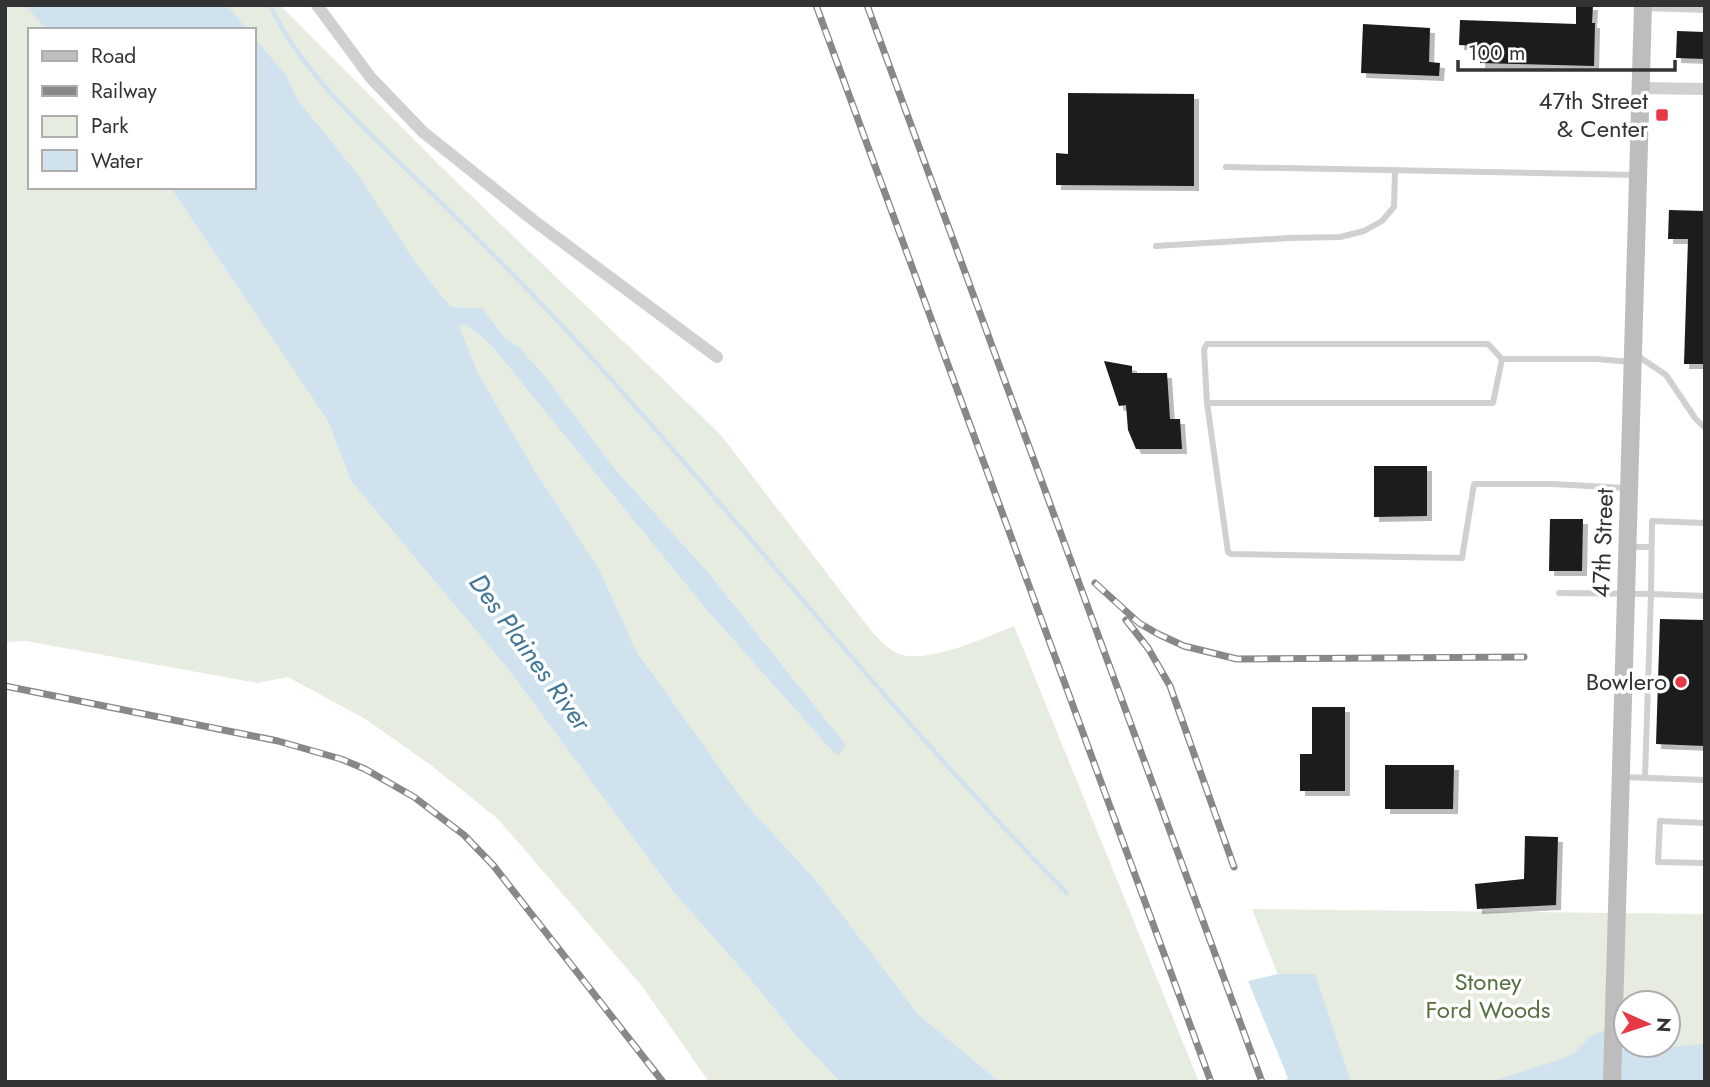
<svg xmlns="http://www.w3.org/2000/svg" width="1710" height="1087" font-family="Jost,sans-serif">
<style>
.green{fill:#e6ecdf;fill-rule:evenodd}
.water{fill:#cfe2ee}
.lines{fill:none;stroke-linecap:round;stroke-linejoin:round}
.stream{stroke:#cfe2ee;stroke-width:4.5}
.building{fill:#1a1a1a;filter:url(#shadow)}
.service{stroke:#d0d0d0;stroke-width:6}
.minor{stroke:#d0d0d0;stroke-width:12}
.secondary{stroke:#bdbdbd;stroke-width:18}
.rail-casing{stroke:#888;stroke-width:7}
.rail{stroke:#fff;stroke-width:4.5;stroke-dasharray:13;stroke-linecap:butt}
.poi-dot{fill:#e63946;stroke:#fff;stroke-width:2.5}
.labels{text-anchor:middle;stroke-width:7;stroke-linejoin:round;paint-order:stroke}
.poi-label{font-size:24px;fill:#333;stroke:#fff;text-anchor:end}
.street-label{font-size:24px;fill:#333;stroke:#fff}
.park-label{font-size:24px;fill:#56703f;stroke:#fff}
.water-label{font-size:26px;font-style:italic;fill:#3f7597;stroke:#fff}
</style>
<defs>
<filter id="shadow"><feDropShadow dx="5" dy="5" stdDeviation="0" flood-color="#0004"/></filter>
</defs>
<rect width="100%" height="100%" fill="#fff"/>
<!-- green -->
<g class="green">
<path d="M5,5h19l24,25h-18v157h140l158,234 23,60 157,188 163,220 78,89 49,60 42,44h-131l-67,-96 -144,-167 -66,-53 -65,-46 -79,-43 -31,6 -231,-42 -21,1z"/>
<path d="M227,5h53l159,160 281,269 152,198c7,7 16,17 25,21 27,13 90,-16 117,-27l185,456h-199l-82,-68 -103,-135 -70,-76 -108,-151 -38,-83 -64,-98 -57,-98 -19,-47 6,-2 25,20 215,264 128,144 13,-7 -139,-174 -92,-102 -75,-99 -21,-23 -14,-9 -23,-30 -31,-1 -33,-41 -61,-93 -59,-73 -12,-25 -32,-38v-7h-6z"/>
<path d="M1252,909l453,5v168h-385zM1626,1003h42v42h-42z"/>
</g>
<!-- water -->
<g class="water">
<path d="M24,5h203l21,25h-200z"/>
<path d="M254,37l32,38 12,25 59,73 61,93 33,41 31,1 23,30 14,9 21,23 75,99 92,102 139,174 -7,10 -6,-3 -128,-144 -215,-264 -25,-20 -6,2 19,47 57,98 64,98 38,83 108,151 70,76 103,135 82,68h-160l-42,-44 -49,-60 -78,-89 -163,-220 -157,-188 -23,-60 -158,-234h84z"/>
<path d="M1278,974h37l36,108h-67l4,-4 -40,-97z"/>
<path d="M1620,1025l6,2v18h32l3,4 44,-6v39h-215l75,-24 10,-6 17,-17z"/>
</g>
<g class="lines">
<!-- stream -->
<path class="stream" d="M270,5c31,68 101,130 155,182 49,48 97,95 143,145 170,184 323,383 499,561"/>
</g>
<!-- building -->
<g class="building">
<path d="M1576,5h17l-1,18h3l-1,43 -114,-3 1,-17 -22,-1 1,-25 116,4z"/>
<path d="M1363,24l67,4 -1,34 11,1 -1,13 -78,-3z"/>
<path d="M1677,31l28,1v27l-29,-1z"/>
<path d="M1068,93l126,1v92l-138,-1v-32l12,1z"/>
<path d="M1669,210l36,1v153h-21l4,-125h-20z"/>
<path d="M1104,361l28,5v7h35l3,46h10l2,30h-46l-8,-19 -2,-25 -7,1z"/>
<path d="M1374,466h53v50l-53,1z"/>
<path d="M1550,519h33l-1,52h-33z"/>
<path d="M1660,619l45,1v126l-49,-2z"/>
<path d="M1312,707h33v84h-45v-37h12z"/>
<path d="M1385,765h69l-1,44h-68z"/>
<path d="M1525,836l33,1 -2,68 -79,4 -2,-25 49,-5z"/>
</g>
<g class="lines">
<!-- service -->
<g class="service">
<path d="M1645,8l60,2"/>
<path d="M1226,167l411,8"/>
<path d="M1156,246l133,-8 51,-1 24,-6 18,-10 12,-14 1,-37"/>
<path d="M1635,354l31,21 29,43 10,10"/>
<path d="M1207,403h286l9,-44"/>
<path d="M1627,488l-76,-4h-77l-12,74 -231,-4 -3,-2 -21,-149 -3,-54 3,-5h281l14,15h95l33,3"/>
<path d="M1705,523l-53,-2 -1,73 54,2"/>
<path d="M1629,547h22"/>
<path d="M1559,593l92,1 -6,183"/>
<path d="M1623,777l82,3"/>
<path d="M1705,823l-45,-2 -2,41 47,1"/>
</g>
<!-- minor -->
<g class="minor">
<path d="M317,5l54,73 52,54 110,88 184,137"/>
<path d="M1641,88l64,1"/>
</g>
<!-- secondary -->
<path class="secondary" d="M1612,1082l31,-1077"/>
<defs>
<g id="rail">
<path d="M816,5l395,1077"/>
<path d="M867,5l395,1077"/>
<path d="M1095,583l44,40 19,11 26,12 53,13 287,-2"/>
<path d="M1126,620l22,28 22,38 64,181"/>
<path d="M5,686l273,55 63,18 24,10 49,28 50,38 29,30 170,217"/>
</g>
</defs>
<!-- rail casing -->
<use href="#rail" class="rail-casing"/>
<!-- rail -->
<use href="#rail" class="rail"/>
</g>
<!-- markers -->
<g class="poi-dot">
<rect x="1655" y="108" width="14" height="14" rx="3.5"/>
<circle cx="1681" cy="682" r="7"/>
</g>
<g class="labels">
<!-- poi labels -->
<g class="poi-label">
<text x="1648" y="109">47th Street<tspan x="1648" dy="28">&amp; Center</tspan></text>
<text x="1667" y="690">Bowlero</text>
</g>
<!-- street labels -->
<g class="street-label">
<text transform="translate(1603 543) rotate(-88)" y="8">47th Street</text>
</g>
<!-- park labels -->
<g class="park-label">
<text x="1488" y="990">Stoney<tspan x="1488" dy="28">Ford Woods</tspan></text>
</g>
<!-- water labels -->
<g class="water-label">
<text transform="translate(530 652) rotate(54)" y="9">Des Plaines River</text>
</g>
</g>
<!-- border -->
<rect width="1710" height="1087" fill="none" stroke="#333333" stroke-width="14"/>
<!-- legend -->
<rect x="28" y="28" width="228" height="161" fill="#ffffff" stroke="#adadad" stroke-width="2"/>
<rect x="42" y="51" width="35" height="10" fill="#bdbdbd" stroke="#adadad" stroke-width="2"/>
<text x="91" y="63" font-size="21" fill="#333333">Road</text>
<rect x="42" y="86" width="35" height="10" fill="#888888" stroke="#adadad" stroke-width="2"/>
<text x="91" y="98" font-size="21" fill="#333333">Railway</text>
<rect x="42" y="116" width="35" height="21" fill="#e6ecdf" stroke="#adadad" stroke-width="2"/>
<text x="91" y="133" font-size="21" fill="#333333">Park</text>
<rect x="42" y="150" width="35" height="21" fill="#cfe2ee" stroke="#adadad" stroke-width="2"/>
<text x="91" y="168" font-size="21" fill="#333333">Water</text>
<!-- north arrow -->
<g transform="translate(1647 1024) rotate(93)"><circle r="33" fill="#ffffff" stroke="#adadad" stroke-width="2"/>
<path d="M0-5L12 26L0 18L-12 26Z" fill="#e63946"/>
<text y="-10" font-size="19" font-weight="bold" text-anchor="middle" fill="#333333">N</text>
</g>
<!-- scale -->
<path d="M1458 60v10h217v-10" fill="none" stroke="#333333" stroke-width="3.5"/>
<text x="1468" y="60" font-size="21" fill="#333333" stroke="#ffffff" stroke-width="5" paint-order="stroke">100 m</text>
</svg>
